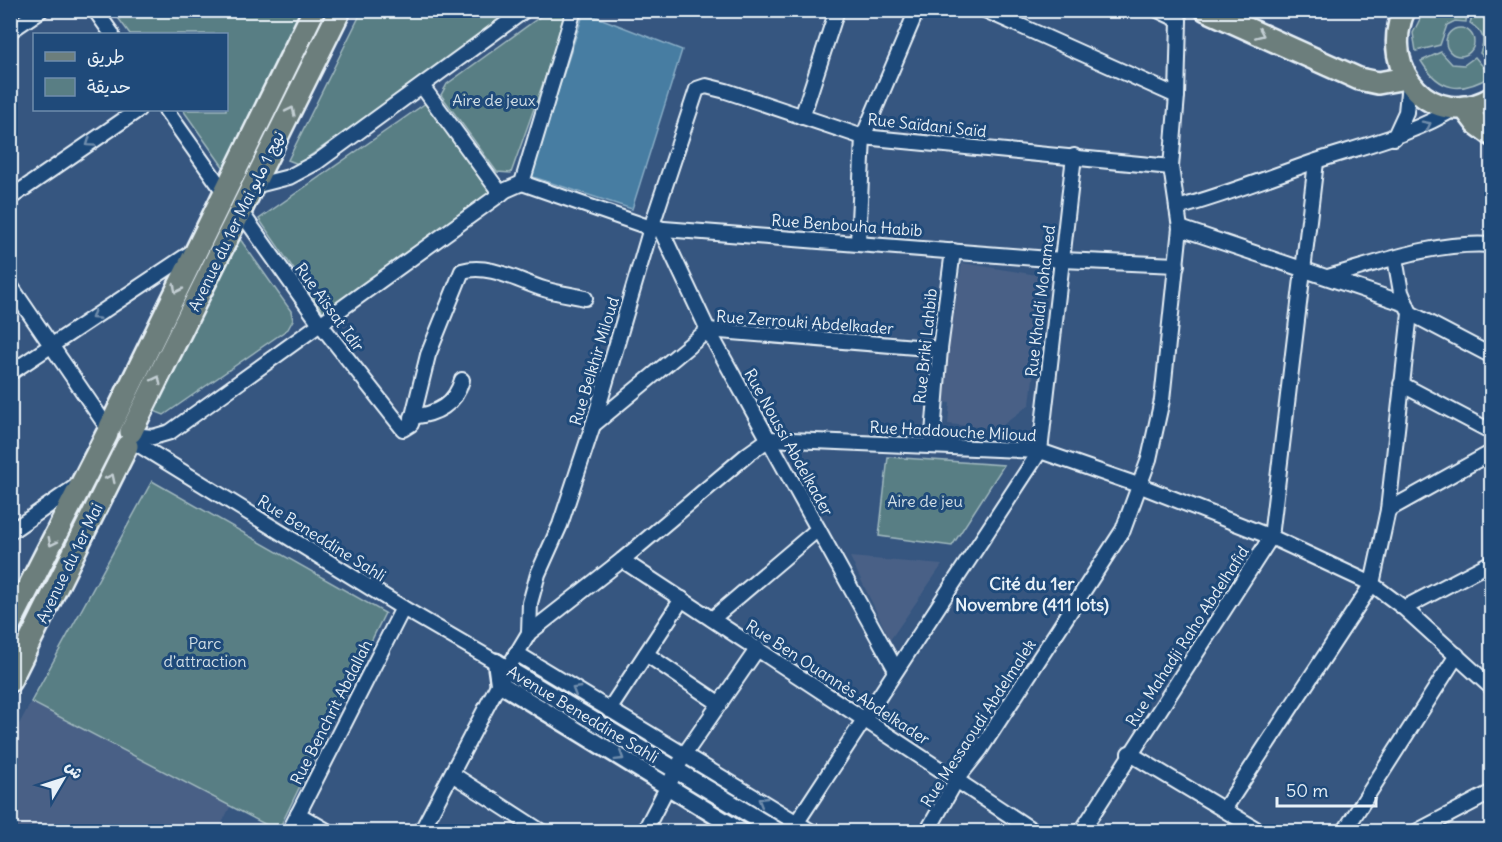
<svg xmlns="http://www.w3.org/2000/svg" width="1502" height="842" font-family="Delius,'Playpen Sans Arabic',sans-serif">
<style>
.built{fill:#496186}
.green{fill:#597e84;stroke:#a0b8be;stroke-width:1.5}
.water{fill:#467da2;stroke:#87abc4;stroke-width:1.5}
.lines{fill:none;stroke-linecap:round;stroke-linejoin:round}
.minor-casing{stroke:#e8f1f8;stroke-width:18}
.tertiary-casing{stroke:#e8f1f8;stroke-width:21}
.primary-casing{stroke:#e8f1f8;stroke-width:26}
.minor{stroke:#1f4a7a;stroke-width:14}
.tertiary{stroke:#1f4a7a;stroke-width:16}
.primary{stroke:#6c7e7c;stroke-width:21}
.oneway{stroke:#c3ced3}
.oneway2{stroke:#6f8dac}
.labels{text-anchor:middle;stroke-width:6;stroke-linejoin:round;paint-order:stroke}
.park-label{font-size:16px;fill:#d3e0e7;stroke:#1f4a7a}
.street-label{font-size:16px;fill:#e8f1f8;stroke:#1f4a7a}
.neighbourhood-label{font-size:18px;font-weight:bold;fill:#e8f1f8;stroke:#1f4a7a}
</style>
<rect width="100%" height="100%" fill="#365680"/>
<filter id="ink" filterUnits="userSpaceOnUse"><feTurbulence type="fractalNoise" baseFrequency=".0167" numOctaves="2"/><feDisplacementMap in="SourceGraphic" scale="12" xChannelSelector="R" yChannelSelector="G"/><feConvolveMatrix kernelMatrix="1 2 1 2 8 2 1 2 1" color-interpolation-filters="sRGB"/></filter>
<g filter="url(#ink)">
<!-- built -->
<g class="built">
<path d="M962,263l75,12 7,9 -14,120 -32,25 -50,-5 2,-21 -10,-1z"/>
<path d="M850,557l92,8 -52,75z"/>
<path d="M31,702l200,103 -13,26h-207l-1,-90z"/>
</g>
<!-- green -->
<g class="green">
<path d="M113,11h190l-77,160 -43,-61h43v-76h-96z"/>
<path d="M362,11h147l-90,69 -121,84 -10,-4z"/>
<path d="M548,11l20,2 -57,160 -14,-1 -56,-77 6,-11z"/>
<path d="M1424,11h43l-1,11 -11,-1 -8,4 -7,20 -24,6 -3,-18z"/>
<path d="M1474,11h17v53l-11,-11c6,-15 3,-21 -10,-30z"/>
<circle cx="1460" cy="42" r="14"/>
<path d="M1441,52l11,12 12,1 11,-8 16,19c-30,18 -51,16 -70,-15z"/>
<path d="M426,103l64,90 -166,120 -65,-94z"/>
<path d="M240,239l51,72 2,9 -5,9 -124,86 -10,-4 -5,-8 81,-161z"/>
<path d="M888,457l116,8 -52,81 -73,-10z"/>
<path d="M152,481l233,132 -107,218 -247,-129z"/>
</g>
<!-- water -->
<path class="water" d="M584,12l98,38 -50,159 -102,-33z"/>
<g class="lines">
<defs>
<g id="minor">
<path d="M95,10l17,24"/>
<path d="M985,10l192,86"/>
<path d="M10,31l31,-21"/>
<path d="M422,86l79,108"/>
<path d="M166,110l58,82"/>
<path d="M802,117l35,-107"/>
<path d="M1394,138l12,-26 3,-29"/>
<path d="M522,183l129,45 411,32 115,5"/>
<path d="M254,186l35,-9 28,-15 208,-152"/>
<path d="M10,198l128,-88"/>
<path d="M1177,208c48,-13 93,-31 139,-47 49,-16 96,-26 141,-54"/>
<path d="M241,212l80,113 82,104 8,-5 17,-69 34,-84c27,-8 56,10 82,18 13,4 28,6 41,9"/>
<path d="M660,228l48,102 187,338"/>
<path d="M1180,228l226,76"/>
<path d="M858,242l5,-105 54,-127"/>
<path d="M1328,277c53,-15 109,-36 164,-32"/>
<path d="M10,285l99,145"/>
<path d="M1410,313l82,43"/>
<path d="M10,373l185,-123"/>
<path d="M1401,384l91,48"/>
<path d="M412,417c25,-3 43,-12 50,-37"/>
<path d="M593,425l115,-95 232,19"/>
<path d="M132,435l21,2 17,-5 336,-242 16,-7 52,-173"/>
<path d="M131,440l272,168 93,54"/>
<path d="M932,446l8,-97 13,-98"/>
<path d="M1388,510l104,-58"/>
<path d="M10,532l68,-47"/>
<path d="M622,560l413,272"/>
<path d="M1404,608l88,-46"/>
<path d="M712,619l106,-90"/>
<path d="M529,633l1,-30 8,-29 22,-49 33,-100 58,-197 46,-139 9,-3 20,5 137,46 308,30"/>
<path d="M516,653l296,179"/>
<path d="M646,654l74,50"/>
<path d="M609,710l73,-111"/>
<path d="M1129,753l132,79"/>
<path d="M452,774l90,58"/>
<path d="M1225,808l147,-224 16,-74 22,-197 -9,-21 -6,-34"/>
<path d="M298,814l31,18"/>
<path d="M797,822l243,-371 34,-295"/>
<path d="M289,832l114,-224"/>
<path d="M421,832l78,-149 30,-50 93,-73 126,-106 21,-15 271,12 101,35 130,51 101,47 32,24 88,80"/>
<path d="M644,832l40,-77 74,-107"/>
<path d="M927,832l30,-53 23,-29 143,-220 26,-71 13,-59 18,-172 -9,-61 6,-71 2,-76 -21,-10"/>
<path d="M1081,832l190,-295 45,-375"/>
<path d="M1344,832l113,-177"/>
<path d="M1416,832l76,-40"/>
</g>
<g id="tertiary">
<path d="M496,662l283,170"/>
<path d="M496,662l3,21 243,149"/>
</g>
<g id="primary">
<path d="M1206,10l153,69 19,4 28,-5"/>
<path d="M1404,10c-26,62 29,122 88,88"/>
<path d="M1464,107l13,17 15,11"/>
<path d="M110,427l204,-417"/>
<path d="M131,432l209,-422"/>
<path d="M10,624l97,-190"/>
<path d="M10,681l117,-235"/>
</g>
</defs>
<!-- minor casing -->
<use href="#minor" class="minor-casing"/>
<!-- tertiary casing -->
<use href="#tertiary" class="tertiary-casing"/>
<!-- primary casing -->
<use href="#primary" class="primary-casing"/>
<!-- minor -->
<use href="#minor" class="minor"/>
<!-- tertiary -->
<use href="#tertiary" class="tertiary"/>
<!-- primary -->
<use href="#primary" class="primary"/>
</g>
<!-- one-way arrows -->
<defs><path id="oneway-chevron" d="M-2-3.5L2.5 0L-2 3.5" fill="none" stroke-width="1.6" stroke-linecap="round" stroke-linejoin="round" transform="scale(1.5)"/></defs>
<g class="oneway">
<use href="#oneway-chevron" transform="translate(1260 34) rotate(24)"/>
<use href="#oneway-chevron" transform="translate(291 111) rotate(-64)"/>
<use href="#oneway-chevron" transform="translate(177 289) rotate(116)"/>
<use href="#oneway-chevron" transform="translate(157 380) rotate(-63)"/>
<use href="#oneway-chevron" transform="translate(111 478) rotate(-64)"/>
<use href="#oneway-chevron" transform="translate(52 542) rotate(117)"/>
</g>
<g class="oneway2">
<use href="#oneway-chevron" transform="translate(1427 125) rotate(-27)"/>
<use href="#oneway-chevron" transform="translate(90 143) rotate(145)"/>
<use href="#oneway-chevron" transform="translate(95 316) rotate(147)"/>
<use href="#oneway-chevron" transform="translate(576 690) rotate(-149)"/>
<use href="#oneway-chevron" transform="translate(620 757) rotate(32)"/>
<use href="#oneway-chevron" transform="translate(762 801) rotate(-149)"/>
</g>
</g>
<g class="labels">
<!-- park labels -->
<g class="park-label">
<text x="494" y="106">Aire de jeux</text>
<text x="925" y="507">Aire de jeu</text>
<text x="205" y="649">Parc<tspan x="205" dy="18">d'attraction</tspan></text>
</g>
<!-- street labels -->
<g class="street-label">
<text transform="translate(927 125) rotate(6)" y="6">Rue Saïdani Saïd</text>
<text transform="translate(236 221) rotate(-64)" y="6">Avenue du 1er Mai نهج 1 مايو</text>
<text transform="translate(847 225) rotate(4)" y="6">Rue Benbouha Habib</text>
<text transform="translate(1040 301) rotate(-83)" y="6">Rue Khaldi Mohamed</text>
<text transform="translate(330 307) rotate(54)" y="6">Rue Aïssat Idir</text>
<text transform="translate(805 322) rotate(4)" y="6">Rue Zerrouki Abdelkader</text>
<text transform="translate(925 346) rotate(-84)" y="6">Rue Briki Lahbib</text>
<text transform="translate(594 361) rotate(-73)" y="6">Rue Belkhir Miloud</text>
<text transform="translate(953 431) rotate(3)" y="6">Rue Haddouche Miloud</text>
<text transform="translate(789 442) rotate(61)" y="6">Rue Noussi Abdelkader</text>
<text transform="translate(322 538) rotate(32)" y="6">Rue Beneddine Sahli</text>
<text transform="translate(69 563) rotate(-64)" y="6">Avenue du 1er Mai</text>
<text transform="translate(1187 636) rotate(-57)" y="6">Rue Mahadji Raho Abdelhafid</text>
<text transform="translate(838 682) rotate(33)" y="6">Rue Ben Ouannès Abdelkader</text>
<text transform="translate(331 712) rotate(-63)" y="6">Rue Benchrit Abdallah</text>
<text transform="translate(583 714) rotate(31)" y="6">Avenue Beneddine Sahli</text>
<text transform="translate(978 723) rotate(-57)" y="6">Rue Messaoudi Abdelmalek</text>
</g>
<!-- neighbourhood labels -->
<g class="neighbourhood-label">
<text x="1032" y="590">Cité du 1er<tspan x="1032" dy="21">Novembre (411 lots)</tspan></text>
</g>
</g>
<!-- margin -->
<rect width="1502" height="842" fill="none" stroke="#1f4a7a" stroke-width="36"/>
<rect x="18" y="18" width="1466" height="806" fill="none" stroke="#e8f1f8" stroke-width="2" filter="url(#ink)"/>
<!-- legend -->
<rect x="33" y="33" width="195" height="78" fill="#1f4a7a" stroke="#6f8dac" stroke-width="1.5"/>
<rect x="45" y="52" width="30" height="9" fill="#6c7e7c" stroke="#6f8dac" stroke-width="1.5"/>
<text x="87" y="63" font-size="18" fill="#e8f1f8">طريق</text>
<rect x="45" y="78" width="30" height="18" fill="#597e84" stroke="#6f8dac" stroke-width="1.5"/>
<text x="87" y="93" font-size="18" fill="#e8f1f8">حديقة</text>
<!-- north arrow -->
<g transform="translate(63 779) rotate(51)" stroke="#1f4a7a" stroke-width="4.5" paint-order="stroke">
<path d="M0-4.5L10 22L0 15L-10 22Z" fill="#e8f1f8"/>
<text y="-9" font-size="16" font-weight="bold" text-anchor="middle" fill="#e8f1f8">ش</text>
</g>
<!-- scale -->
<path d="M1277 797v9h99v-9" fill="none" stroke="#e8f1f8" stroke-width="3"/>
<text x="1286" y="797" font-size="18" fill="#e8f1f8" stroke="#1f4a7a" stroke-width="4.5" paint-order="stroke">50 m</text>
</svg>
